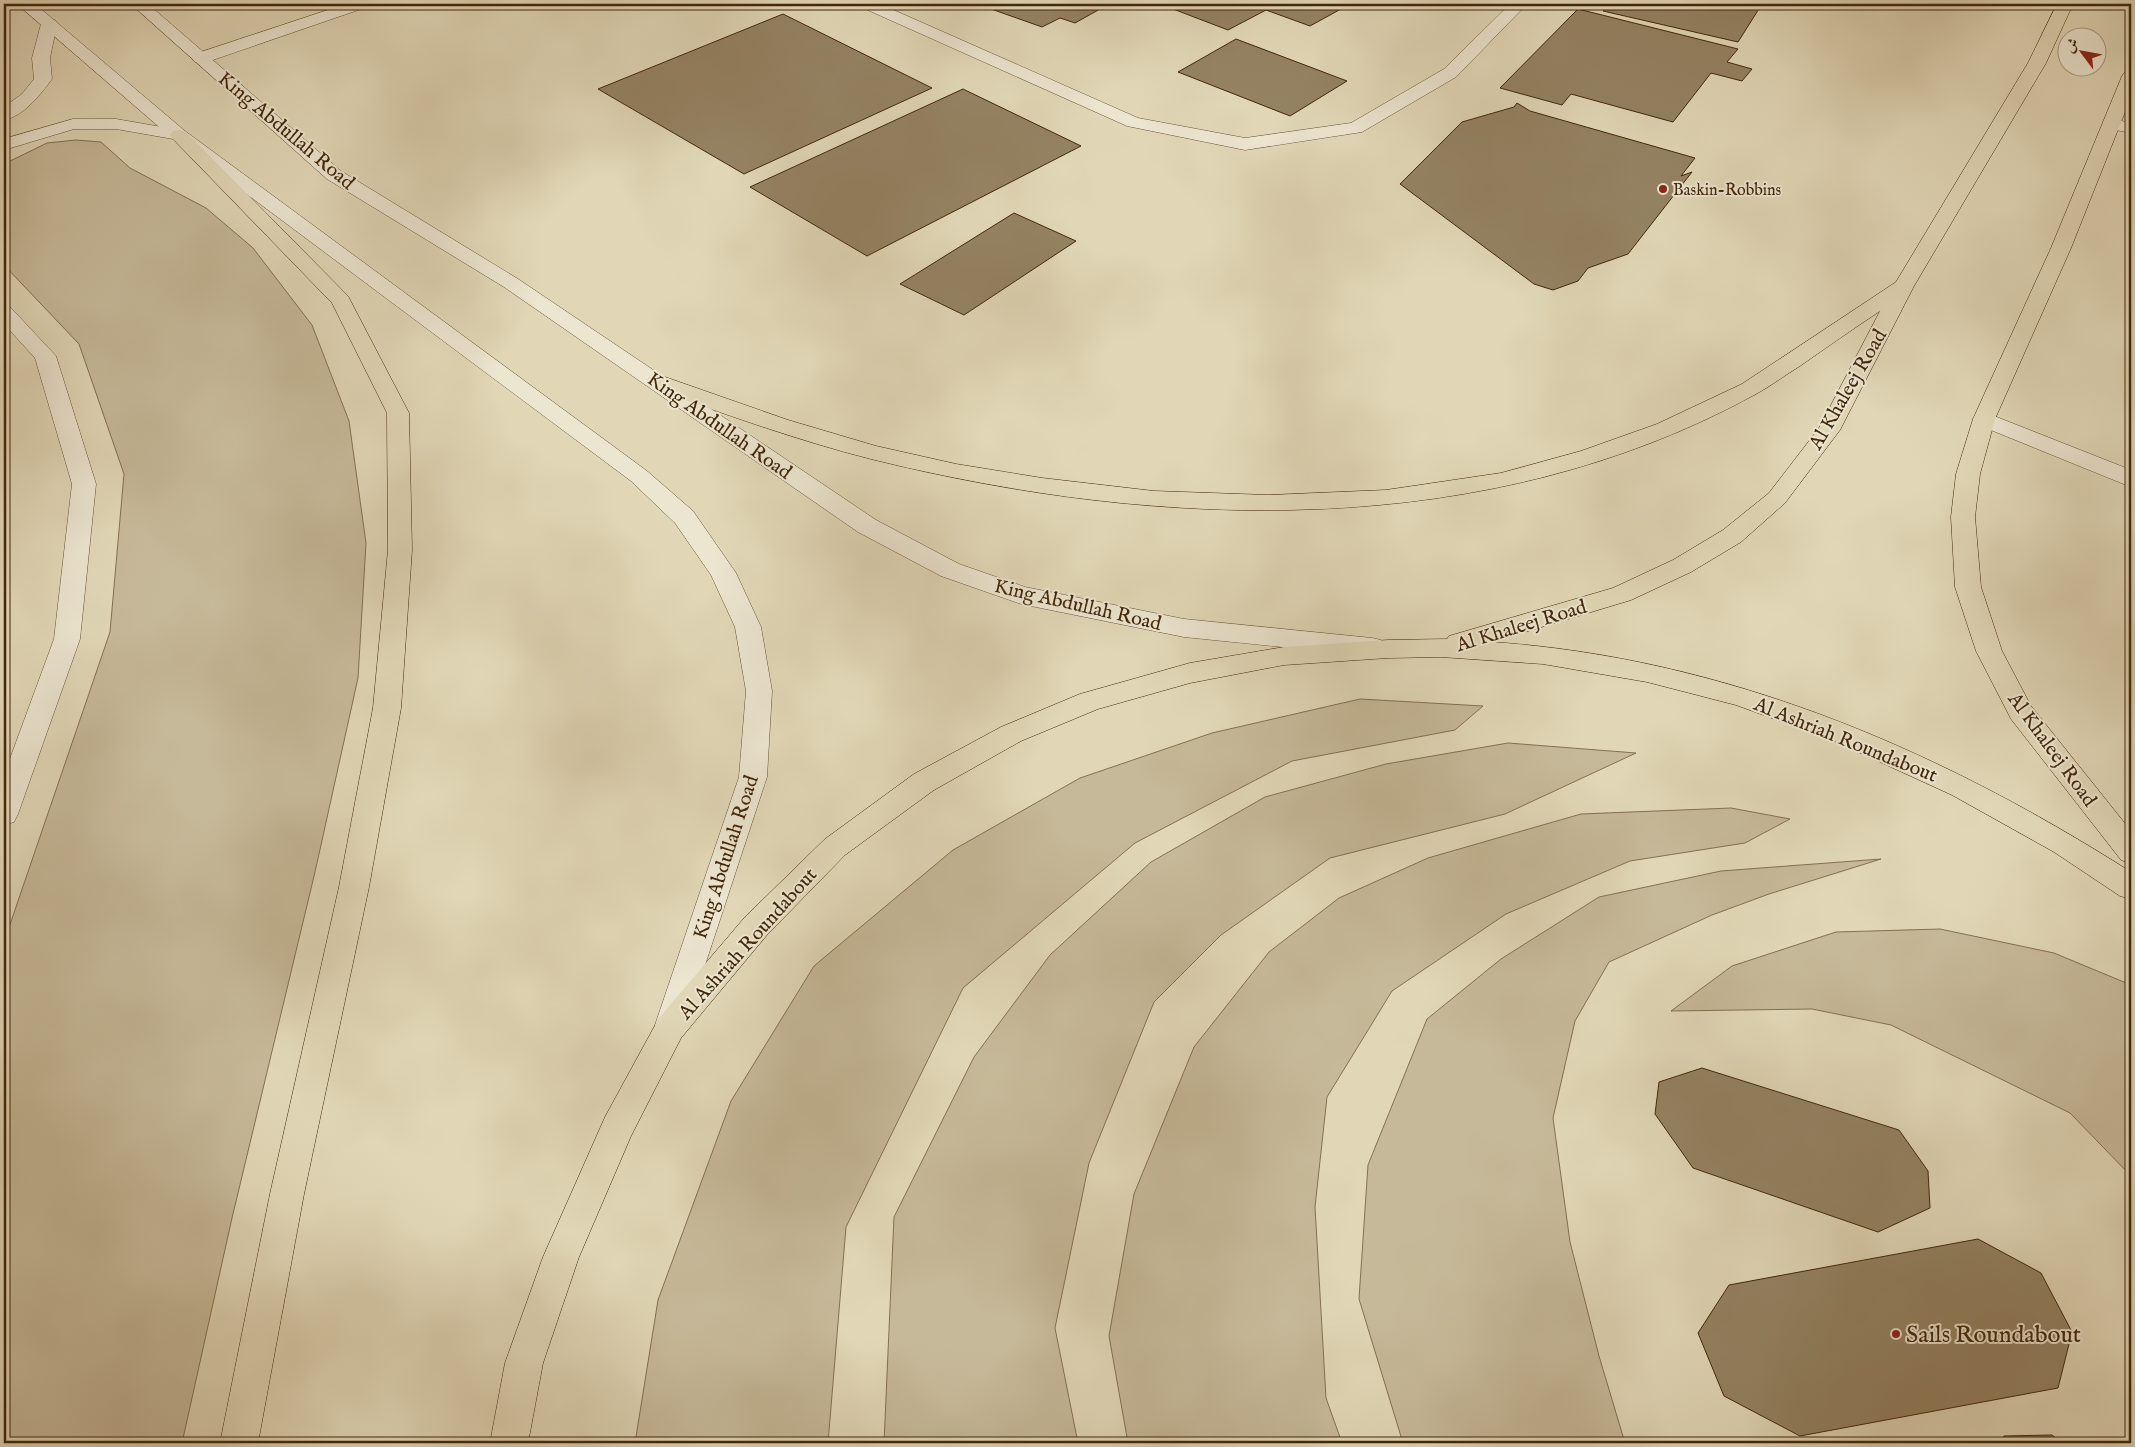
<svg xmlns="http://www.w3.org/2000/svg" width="2135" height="1447" font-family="'IM FELL English',Amiri,serif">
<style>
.green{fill:#c6b999;stroke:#847051}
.building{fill:#948363;stroke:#412709}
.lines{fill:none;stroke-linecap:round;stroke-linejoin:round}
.service-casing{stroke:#695334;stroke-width:1}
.minor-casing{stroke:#695334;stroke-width:1}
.tertiary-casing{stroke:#695334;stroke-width:1}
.primary-casing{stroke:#412709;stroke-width:1}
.service{fill:#ece5d0;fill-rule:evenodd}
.minor{fill:#ece5d0;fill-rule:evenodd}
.tertiary{fill:#ece5d0;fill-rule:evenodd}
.primary{fill:#e1d7b7;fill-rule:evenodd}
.poi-dot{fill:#8f2418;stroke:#ece5d0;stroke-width:2}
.labels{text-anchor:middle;stroke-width:4;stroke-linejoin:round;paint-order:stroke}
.far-poi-label{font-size:16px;fill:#412709;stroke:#ece5d0;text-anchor:start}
.street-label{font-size:20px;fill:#412709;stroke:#ece5d0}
.near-poi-label{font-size:24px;fill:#412709;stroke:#ece5d0;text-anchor:start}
</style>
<rect width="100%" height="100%" fill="#e1d7b7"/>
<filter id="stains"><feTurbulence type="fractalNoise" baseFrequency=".004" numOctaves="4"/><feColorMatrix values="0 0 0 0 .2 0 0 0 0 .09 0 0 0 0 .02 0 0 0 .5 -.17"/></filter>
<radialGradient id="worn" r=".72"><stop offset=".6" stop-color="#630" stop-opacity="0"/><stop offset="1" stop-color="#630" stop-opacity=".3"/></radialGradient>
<!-- green -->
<g class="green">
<path d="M76,140l25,2 29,26 76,40 47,40 59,77 37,96 17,122 -8,135 -43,194 -83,346 -50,225h-178v-501l106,-310 14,-158 -45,-130 -75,-79v-101l43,-21z"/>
<path d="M1360,699l123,7 -28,24 -163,31 -157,82 -172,145 -117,239 -18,216h-193l23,-143 73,-199 83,-135 139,-116 127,-72 132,-45z"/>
<path d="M1508,743l128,10 -131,61 -175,44 -109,77 -67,67 -65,161 -34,165 23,115h-194l10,-226 80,-160 76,-102 101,-93 114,-65 121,-33z"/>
<path d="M1731,808l59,11 -45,24 -115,18 -124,53 -114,77 -65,106 -12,110 11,191 16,45h-214l-19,-107 25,-142 60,-147 75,-95 70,-54 89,-40 153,-44z"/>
<path d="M1881,859l-112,35 -57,21 -103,47 -34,59 -22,97 17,124 29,114 26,87h-222l-44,-144 9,-134 59,-146 74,-60 98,-62 122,-26z"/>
<path d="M1940,929l114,24 77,32v191l-61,-63 -179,-88 -79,-16 -141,2 61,-45 104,-34z"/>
</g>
<!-- building -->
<g class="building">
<path d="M977,4h132l-34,19 -15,-5 -18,9z"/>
<path d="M1160,4h190l-40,22 -44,-16 -38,20z"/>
<path d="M1609,4h153l-24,38 -135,-31z"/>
<path d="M1578,9l160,40 -11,13 25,7 -10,12 -31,-8 -38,49 -102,-28 -9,11 -62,-17z"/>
<path d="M783,14l149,74 -188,86 -146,-85z"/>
<path d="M1236,39l111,42 -57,35 -112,-44z"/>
<path d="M963,89l118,57 -214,110 -117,-69z"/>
<path d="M1517,103l13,8 165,47 -14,18 11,-4 -64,82 -40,14 -10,13 -25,9 -19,-6 -134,-100 62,-62 52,-15z"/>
<path d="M1014,213l62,28 -112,74 -64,-31z"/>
<path d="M1702,1068l197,62 29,41 2,37 -52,24 -185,-64 -38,-54 4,-32z"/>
<path d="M1978,1239l63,34 31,59 -14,56 -258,48 -76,-40 -26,-63 31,-48z"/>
<path d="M2052,1435l10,8h-64l6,-7z"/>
</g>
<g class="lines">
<defs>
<g id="service">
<path d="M49,19l6,1 2,4 -7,34 2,21c-12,16 -28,37 -48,41v-13l18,-13 12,-15 -2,-21 9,-34 2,-4z"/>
<path d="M73,119h43l63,11 6,1 3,4 -3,4 -6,1 -63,-11h-42l-70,21v-11z"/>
<path d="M2112,119l19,4v10l-25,-5 -3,-4 3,-4z"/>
<path d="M4,306l7,2 45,48 40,128 -16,155 -62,175 -4,8 -10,3v-50l50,-136 18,-155 -37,-126 -31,-34z"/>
</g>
<g id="minor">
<path d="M346,4h23l-2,3 -160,55h-12l-3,-4 3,-4z"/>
<path d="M859,4h21l258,114 107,20 106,-15 93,-54 66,-65h17l-71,73 -94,55 -117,18 -118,-24 -266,-119z"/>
<path d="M1984,412l147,58v17l-155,-63 -3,-5 3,-5z"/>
</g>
<g id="tertiary">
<path d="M17,4h18l150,127 462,340 46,40 43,62 25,54 11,64 -5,86 -85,258 -11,4 -11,-4 -5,-10 84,-248 7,-86 -11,-64 -24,-52 -36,-52 -44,-42 -458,-342z"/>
<path d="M131,4h17l193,167 177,108 358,241 83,44 66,23 159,32 188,19 9,2 4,7 -4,7 -9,2 -188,-19 -163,-33 -80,-28 -83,-44 -354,-245 -177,-108z"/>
</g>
<g id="primary">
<path d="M2057,4h16l-27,59 -132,223 -74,144 -55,73 -44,39 -50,30 -60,28 -139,42c233,16 444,106 639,230v27l-11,-3 -66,-44 -102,-57 -120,-55 -96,-35 -89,-23 -104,-18 -102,-7 -53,1 -104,7 -94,18 -92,26 -77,32 -87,49 -89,65 -78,80 -86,103 -50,98 -52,121 -36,106 -15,80h-38l15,-80 38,-106 62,-140 54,-99 86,-101 80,-78 89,-65 87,-47 79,-33 110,-31 94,-16 104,-7 59,-1 2,-3 164,-48 60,-28 50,-30 46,-37 50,-65 61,-117c-27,18 -53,36 -80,55 -15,9 -29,20 -44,28 -269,148 -595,137 -885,65 -75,-19 -149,-46 -222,-72l-3,-5 3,-5 8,-2 8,2 123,43 88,26 80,18 86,14 112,13 114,4 118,-5 115,-17 80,-22 76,-27 85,-40 154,-102 132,-219z"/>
<path d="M2131,71v26l-60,151 -76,171 -15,55 -5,43 6,70 21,64 29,55 100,125v33l-10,-4 -110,-141 -35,-68 -21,-64 -4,-70 5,-43 17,-55 78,-171 71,-172 3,-4z"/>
<path d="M179,130l6,1 163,165 61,117 3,137 -11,158 -32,179 -65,307 -46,249h-38l50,-249 69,-307 34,-179 15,-158 -1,-137 -55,-110 -159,-164 -3,-4 3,-4z"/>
</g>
</defs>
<!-- service casing -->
<use href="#service" class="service-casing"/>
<!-- minor casing -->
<use href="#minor" class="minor-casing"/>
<!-- tertiary casing -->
<use href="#tertiary" class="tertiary-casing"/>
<!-- primary casing -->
<use href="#primary" class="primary-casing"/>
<!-- service -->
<use href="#service" class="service"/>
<!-- minor -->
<use href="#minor" class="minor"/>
<!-- tertiary -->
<use href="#tertiary" class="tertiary"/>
<!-- primary -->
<use href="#primary" class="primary"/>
</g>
<!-- markers -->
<g class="poi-dot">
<circle cx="1663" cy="189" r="5"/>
<circle cx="1896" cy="1334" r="5"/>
</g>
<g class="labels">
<!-- far-poi labels -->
<g class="far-poi-label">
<text x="1673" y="195">Baskin-Robbins</text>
</g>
<!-- street labels -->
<g class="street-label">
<text transform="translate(287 130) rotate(40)" y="7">King Abdullah Road</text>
<text transform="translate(1847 389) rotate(-60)" y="7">Al Khaleej Road</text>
<text transform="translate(720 425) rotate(35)" y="7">King Abdullah Road</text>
<text transform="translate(1078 604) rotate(13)" y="7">King Abdullah Road</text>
<text transform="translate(1521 625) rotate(-17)" y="7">Al Khaleej Road</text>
<text transform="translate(1846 739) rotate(22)" y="7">Al Ashriah Roundabout</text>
<text transform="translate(2053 749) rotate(54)" y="7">Al Khaleej Road</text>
<text transform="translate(725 857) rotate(-72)" y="7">King Abdullah Road</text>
<text transform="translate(747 943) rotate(-48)" y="7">Al Ashriah Roundabout</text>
</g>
<!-- near-poi labels -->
<g class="near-poi-label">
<text x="1906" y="1342">Sails Roundabout</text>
</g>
</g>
<!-- margin -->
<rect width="2135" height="1447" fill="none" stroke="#e1d7b7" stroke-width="20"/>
<rect x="5" y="5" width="2125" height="1437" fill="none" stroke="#412709" stroke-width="2.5"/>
<rect x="10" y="10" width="2115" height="1427" fill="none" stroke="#412709"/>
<!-- north arrow -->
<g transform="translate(2082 52) rotate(302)"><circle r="24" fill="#ece5d0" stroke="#a89980"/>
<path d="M0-4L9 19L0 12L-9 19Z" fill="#8f2418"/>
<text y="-8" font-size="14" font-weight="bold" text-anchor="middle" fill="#412709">ش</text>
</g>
<rect width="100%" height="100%" filter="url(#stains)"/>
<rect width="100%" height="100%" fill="url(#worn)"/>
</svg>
